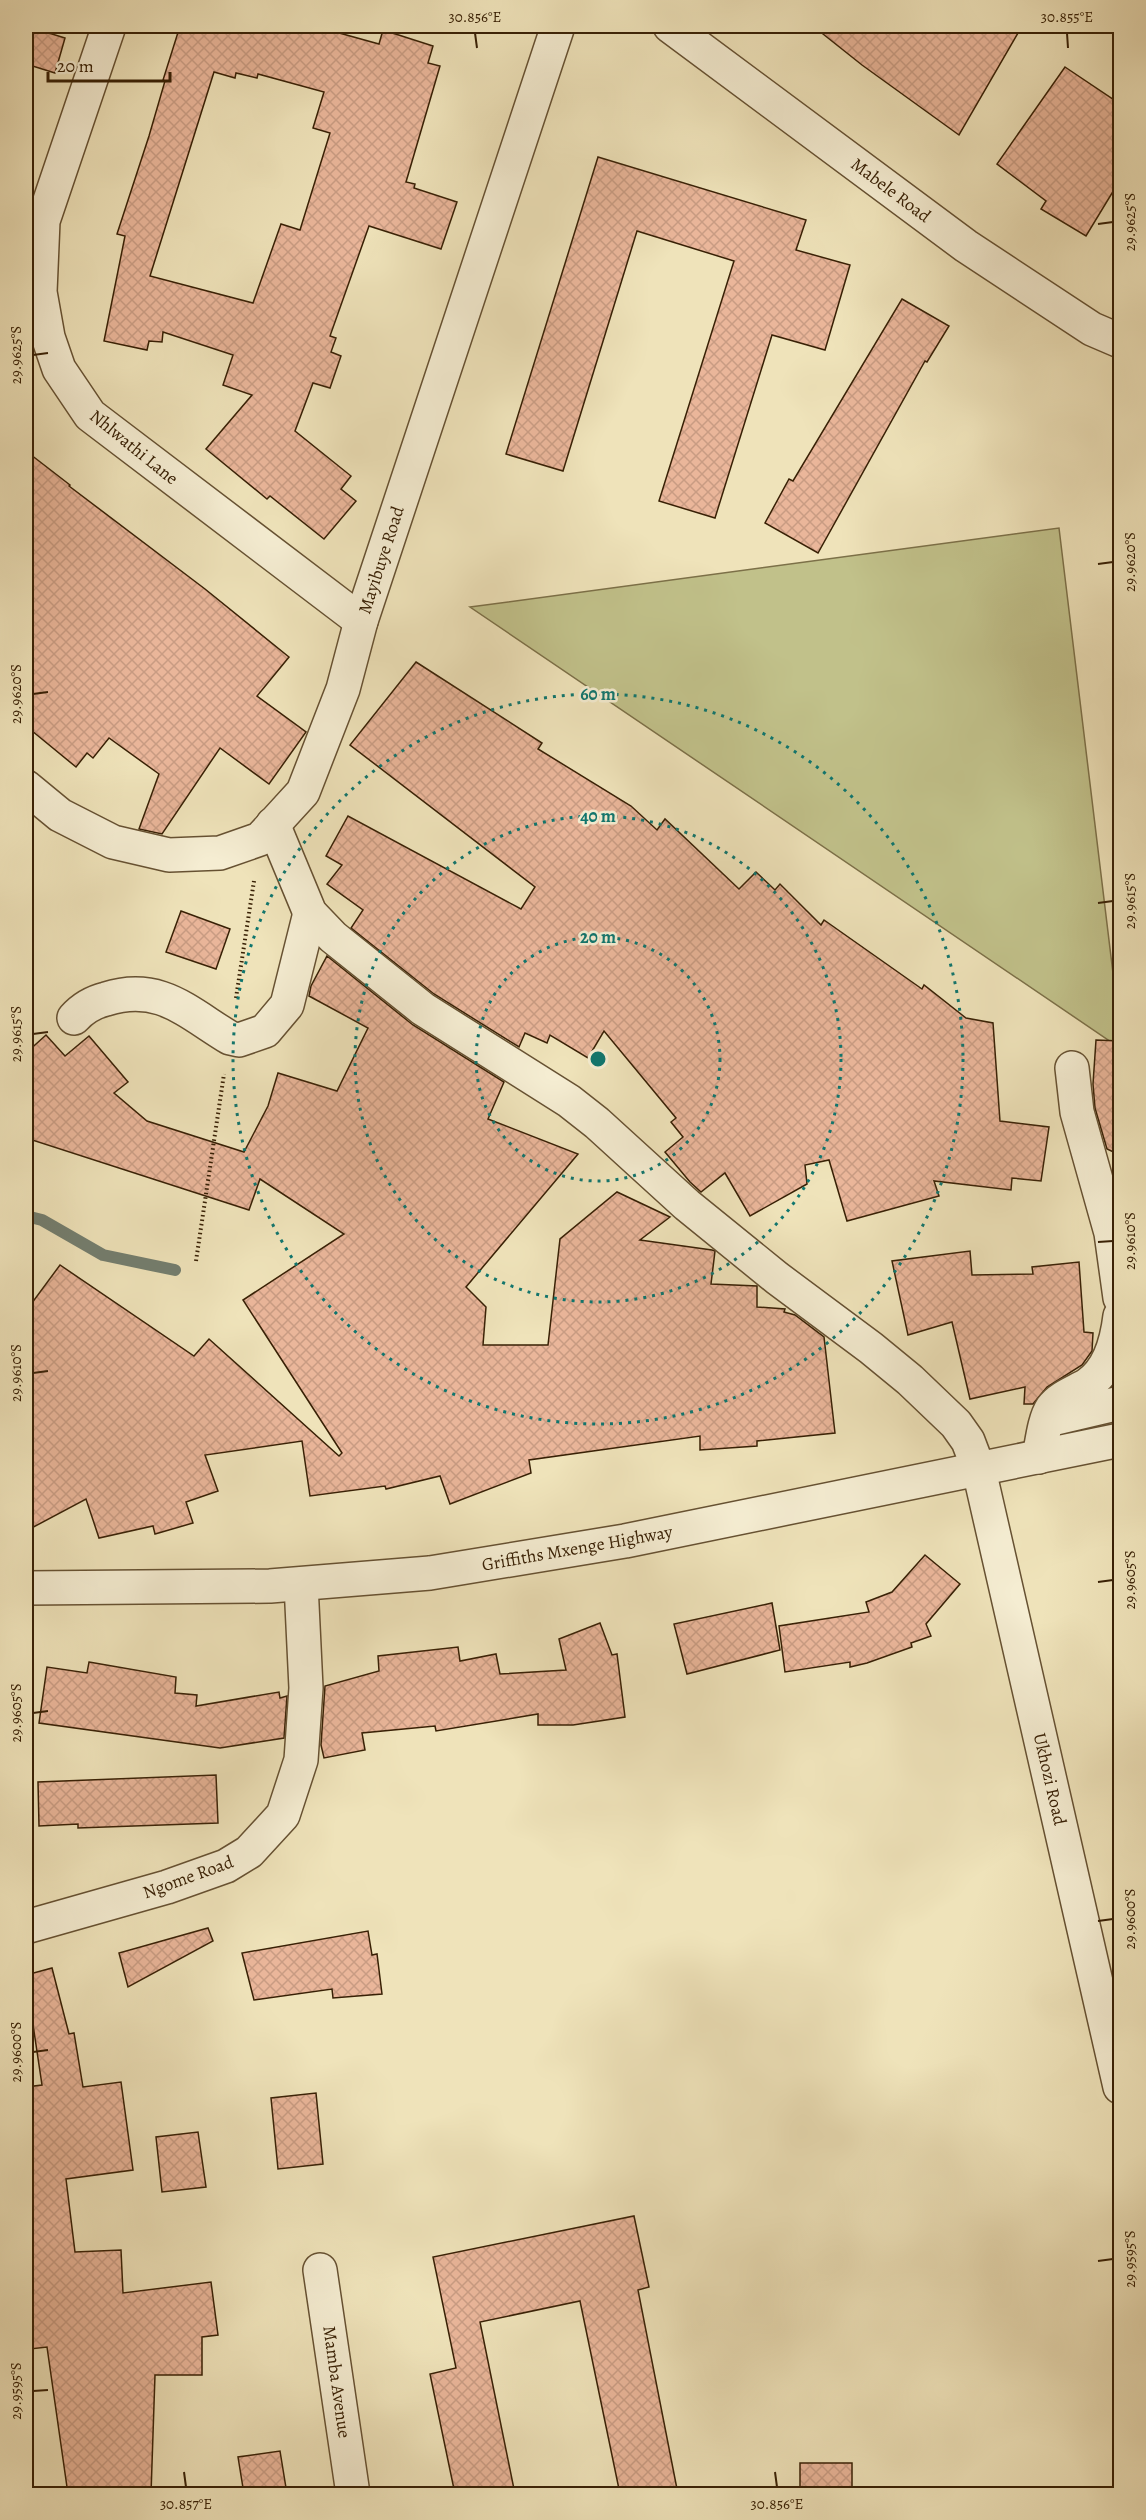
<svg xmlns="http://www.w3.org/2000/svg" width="1146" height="2520" font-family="Alegreya,serif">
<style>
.grass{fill:#c1c18a;stroke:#7c7048;stroke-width:1.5}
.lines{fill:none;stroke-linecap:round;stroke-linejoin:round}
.stream{stroke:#737e6f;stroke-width:12}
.building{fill:url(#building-cross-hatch);stroke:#382005;stroke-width:1.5;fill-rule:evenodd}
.minor-casing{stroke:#665132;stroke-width:36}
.path{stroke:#382005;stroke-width:4;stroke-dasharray:1.5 3;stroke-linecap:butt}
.minor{stroke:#f5edd2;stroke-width:33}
.ticks{fill:none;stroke:#382005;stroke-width:2}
.ring{fill:none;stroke:#0f766e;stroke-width:3;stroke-dasharray:3 6}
.labels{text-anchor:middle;stroke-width:5;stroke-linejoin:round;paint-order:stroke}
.street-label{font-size:18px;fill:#382005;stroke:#f5edd2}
.centre{fill:#0f766e;stroke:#f5edd2;stroke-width:3}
.ring-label{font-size:18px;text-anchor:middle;font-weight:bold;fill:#0f766e;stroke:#f5edd2;stroke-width:5;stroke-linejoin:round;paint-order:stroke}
.neatline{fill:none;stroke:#382005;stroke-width:2}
.ticks-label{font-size:15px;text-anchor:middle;fill:#382005}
</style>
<defs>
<pattern id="building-cross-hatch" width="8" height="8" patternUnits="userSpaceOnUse" patternTransform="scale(1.5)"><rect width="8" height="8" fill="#eab69a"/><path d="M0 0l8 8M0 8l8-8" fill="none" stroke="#c99c83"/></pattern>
</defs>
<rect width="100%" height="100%" fill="#efe3ba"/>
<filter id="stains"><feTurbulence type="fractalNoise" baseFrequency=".00333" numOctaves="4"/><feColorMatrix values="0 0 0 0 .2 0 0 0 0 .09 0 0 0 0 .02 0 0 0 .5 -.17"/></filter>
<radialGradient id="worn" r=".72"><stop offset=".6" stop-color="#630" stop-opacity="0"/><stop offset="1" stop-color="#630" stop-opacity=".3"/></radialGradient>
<!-- grass -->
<path class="grass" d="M1059,528l61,503v17l-650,-441z"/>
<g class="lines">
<!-- stream -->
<path class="stream" d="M26,1216l16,4 61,35 72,15"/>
</g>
<!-- building -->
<g class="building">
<path d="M26,26l39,12 -10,35 -29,-9z"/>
<path d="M180,26h134l65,18 4,-14 50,16 -5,17 12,3 -34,116 9,2 -1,4 43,14 -16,47 -72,-23 -39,110 6,2 -5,14 10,4 -11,32 -17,-5 -18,48 56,45 -10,13 15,12 -32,38 -54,-43 -3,3 -61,-50 46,-54 -29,-10 10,-30 -70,-23 -1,10 -13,-1 -2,9 -43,-9 21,-105 -8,-2 32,-98 16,-55 -2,-1zM214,72l21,6 1,-5 21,5 1,-4 66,18 -11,36 17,5 -30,97 -19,-6 -28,79 -103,-27z"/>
<path d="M813,26h209l-63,109 -97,-70z"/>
<path d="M1065,67l55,37v76l-34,56 -45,-27 5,-8 -49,-37z"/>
<path d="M598,157l208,63 -10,30 54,15 -25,85 -53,-15 -57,183 -56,-17 75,-240 -97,-30 -74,240 -57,-17z"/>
<path d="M902,299l47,27 -22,36 -2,-1 -107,192 -53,-30 24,-44 4,2z"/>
<path d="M26,451l44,34 -1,1 136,103 84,68 -32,39 49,36 -37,52 -49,-36 -58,86 -23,-5 20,-55 -50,-36 -16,20 -6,-5 -11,14 -50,-41z"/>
<path d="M416,662l126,81 -4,6 93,57 26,24 8,-11 74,70 17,-17 19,18 5,-6 41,41 3,-5 98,69 2,-4 42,33 27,5 7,98 49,6 -8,54 -29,-3 -1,12 -77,-9 5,15 -92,25 -18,-61 -24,5 2,19 -57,32 -25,-43 -24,19 -11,-10 -25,-30 18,-15 -12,-15 5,-4 -72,-87 -16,27 -38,-23 -3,8 -22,-10 -6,14 -85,-53 -83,-66 12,-18 -36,-26 15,-19 -16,-9 22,-40 173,93 14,-22 -185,-142z"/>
<path d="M181,911l49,18 -14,40 -50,-17z"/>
<path d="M327,956l86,69 91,57 -16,37 90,35 -112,133 20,20 -3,38h65l12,-106 57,-47 53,25 -30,23 72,10 3,1 -4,33 46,2v21l28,2 -1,3 11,3 29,22 11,96 -78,8v5l-57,4v-14l-171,24 2,13 -81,31 -10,-28 -54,13 -1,-3 -75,10 -8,-55 -97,14 13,36 -32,11 7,21 -38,11 -2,-8 -54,12 -13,-39 -60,32v-220l34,-46 134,91 15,-17 130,117 3,-3 -99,-153 101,-66 -84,-55 -11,31 -223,-72v-85l20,-18 19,21 24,-20 39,46 -14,11 33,28 97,31 24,-46 10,-33 59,18 31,-63 -59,-32 2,-10z"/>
<path d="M1096,1040l24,1v114l-13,-6 -12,-41 -2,-24z"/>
<path d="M970,1251l2,24 61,-1 -1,-7 47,-5 5,70 9,1 -1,18 -10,14 -35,22 -14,17h-9l1,-17 -55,12 -18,-77 -44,13 -16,-74z"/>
<path d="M925,1555l35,29 -34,40 5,12 -20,7 1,4 -45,16 -17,4v-5l-65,10 -6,-46 90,-14 -3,-10 26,-10z"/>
<path d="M772,1603l8,47 -93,24 -13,-50z"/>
<path d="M600,1623l12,32 5,-1 8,63 -52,8h-35v-11l-102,17 -1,-5 -73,7 3,17 -41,8 -3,-13 4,-59 54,-15 -1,-15 80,-9 2,14 36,-7 4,20 66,-4 -7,-31z"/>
<path d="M89,1662l87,15 -1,16 22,2 -1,11 83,-14 1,6 7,-2 -3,42 -64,10 -181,-25 8,-56 40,6z"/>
<path d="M216,1775l2,48 -140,5v-4l-39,2 -1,-44z"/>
<path d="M208,1928l5,13 -85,46 -9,-34z"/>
<path d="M368,1931l4,24 5,-1 5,40 -49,4 -1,-9 -78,11 -12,-47z"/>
<path d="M52,1968l17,66 5,-1 9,54 38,-5 12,88 -67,9 9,73 46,-2 2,43 88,-11 7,53 -16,2v38h-47l-4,119h-83l-21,-147 -17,2 -4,-35h4l-4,-38v-189l16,-2 -10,-67 -6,1v-44z"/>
<path d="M316,2093l7,71 -45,5 -7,-71z"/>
<path d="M198,2132l8,55 -44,5 -6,-55z"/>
<path d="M634,2216l15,71 -11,3 40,204h-58l-40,-193 -100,21 35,172h-60l-25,-120 26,-6 -23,-111z"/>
<path d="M280,2451l7,43h-43l-6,-37z"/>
<rect x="800" y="2463" width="52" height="31"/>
</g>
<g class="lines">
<defs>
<g id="minor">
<path d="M109,26l-66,195 -3,71 8,45 11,32 31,46 271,206"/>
<path d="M670,26l296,220 126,83 28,12"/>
<path d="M26,787l34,28 53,27 56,13 51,-2 40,-14 43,-47 40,-103 18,-68 197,-595"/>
<path d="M273,824l37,89 23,24 90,72 146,92 28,22 90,82 90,73 94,70 39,32 46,44 12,17 11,29 141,617"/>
<path d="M74,1018c8,-9 20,-16 32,-19 53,-17 81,13 124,39l9,2 26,-9 22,-26 23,-92"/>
<path d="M1072,1068l5,44 34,121 9,65"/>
<path d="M1048,1420l72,-17"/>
<path d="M1039,1457c3,-14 5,-37 13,-49 8,-11 23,-16 35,-23 23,-15 30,-44 33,-69"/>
<path d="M26,1588l244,-2 160,-13 195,-32 495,-101"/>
<path d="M26,1927l141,-40 59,-21 23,-14 34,-37 18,-55 5,-72 -5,-104"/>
<path d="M320,2270l33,224"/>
</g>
</defs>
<!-- minor casing -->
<use href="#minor" class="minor-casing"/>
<!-- path -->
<g class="path">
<path d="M1118,26l2,1"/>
<path d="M236,998l18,-117"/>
<path d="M196,1261l28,-187"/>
</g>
<!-- minor -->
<use href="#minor" class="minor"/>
</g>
<!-- ticks -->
<path class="ticks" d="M475,33l2,15M1067,33l1,15M1098,224l15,-2M33,355l15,-2M1098,564l15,-2M33,694l15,-2M1098,903l15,-2M33,1034l15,-2M1098,1242l15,-1M33,1373l15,-2M1098,1582l15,-2M33,1713l15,-2M1098,1921l15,-2M33,2052l15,-2M1098,2261l15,-2M33,2391l15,-1M184,2472l2,15M775,2472l2,15"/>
<!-- distance rings -->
<g class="ring">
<circle cx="598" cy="1059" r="122"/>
<circle cx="598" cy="1059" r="243"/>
<circle cx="598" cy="1059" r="365"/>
</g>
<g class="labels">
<!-- street labels -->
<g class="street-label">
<text transform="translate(891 190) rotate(37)" y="6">Mabele Road</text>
<text transform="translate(134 447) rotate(39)" y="6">Nhlwathi Lane</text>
<text transform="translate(381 560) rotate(-72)" y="6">Mayibuye Road</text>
<text transform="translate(577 1548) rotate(-10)" y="6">Griffiths Mxenge Highway</text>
<text transform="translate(1050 1779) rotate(77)" y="6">Ukhozi Road</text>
<text transform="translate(188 1877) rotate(-20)" y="6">Ngome Road</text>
<text transform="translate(337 2382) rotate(82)" y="6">Mamba Avenue</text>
</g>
</g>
<circle cx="598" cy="1059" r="9" class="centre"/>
<g class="ring-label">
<text x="598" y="700">60 m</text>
<text x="598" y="822">40 m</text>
<text x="598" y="943">20 m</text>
</g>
<!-- margin -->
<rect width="1146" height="2520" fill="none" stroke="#efe3ba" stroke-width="66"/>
<!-- scale -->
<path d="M48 72v9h122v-9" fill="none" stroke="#382005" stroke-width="3"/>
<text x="57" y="72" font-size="18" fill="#382005" stroke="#f5edd2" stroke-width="4.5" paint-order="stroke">20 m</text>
<rect x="33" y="33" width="1080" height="2454" class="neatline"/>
<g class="ticks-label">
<text x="475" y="22">30.856°E</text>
<text x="1067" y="22">30.855°E</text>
<text transform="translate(1130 222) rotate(-90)" y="5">29.9625°S</text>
<text transform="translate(16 355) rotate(-90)" y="5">29.9625°S</text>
<text transform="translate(1130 562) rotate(-90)" y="5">29.9620°S</text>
<text transform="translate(16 694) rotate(-90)" y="5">29.9620°S</text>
<text transform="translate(1130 901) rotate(-90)" y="5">29.9615°S</text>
<text transform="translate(16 1034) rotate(-90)" y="5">29.9615°S</text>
<text transform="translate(1130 1241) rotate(-90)" y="5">29.9610°S</text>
<text transform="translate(16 1373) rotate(-90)" y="5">29.9610°S</text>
<text transform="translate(1130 1580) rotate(-90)" y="5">29.9605°S</text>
<text transform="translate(16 1713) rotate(-90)" y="5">29.9605°S</text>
<text transform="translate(1130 1919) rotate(-90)" y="5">29.9600°S</text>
<text transform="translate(16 2052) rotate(-90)" y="5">29.9600°S</text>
<text transform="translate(1130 2259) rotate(-90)" y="5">29.9595°S</text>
<text transform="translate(16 2391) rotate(-90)" y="5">29.9595°S</text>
<text x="186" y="2509">30.857°E</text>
<text x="777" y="2509">30.856°E</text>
</g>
<rect width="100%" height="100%" filter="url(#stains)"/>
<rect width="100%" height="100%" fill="url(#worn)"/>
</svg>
